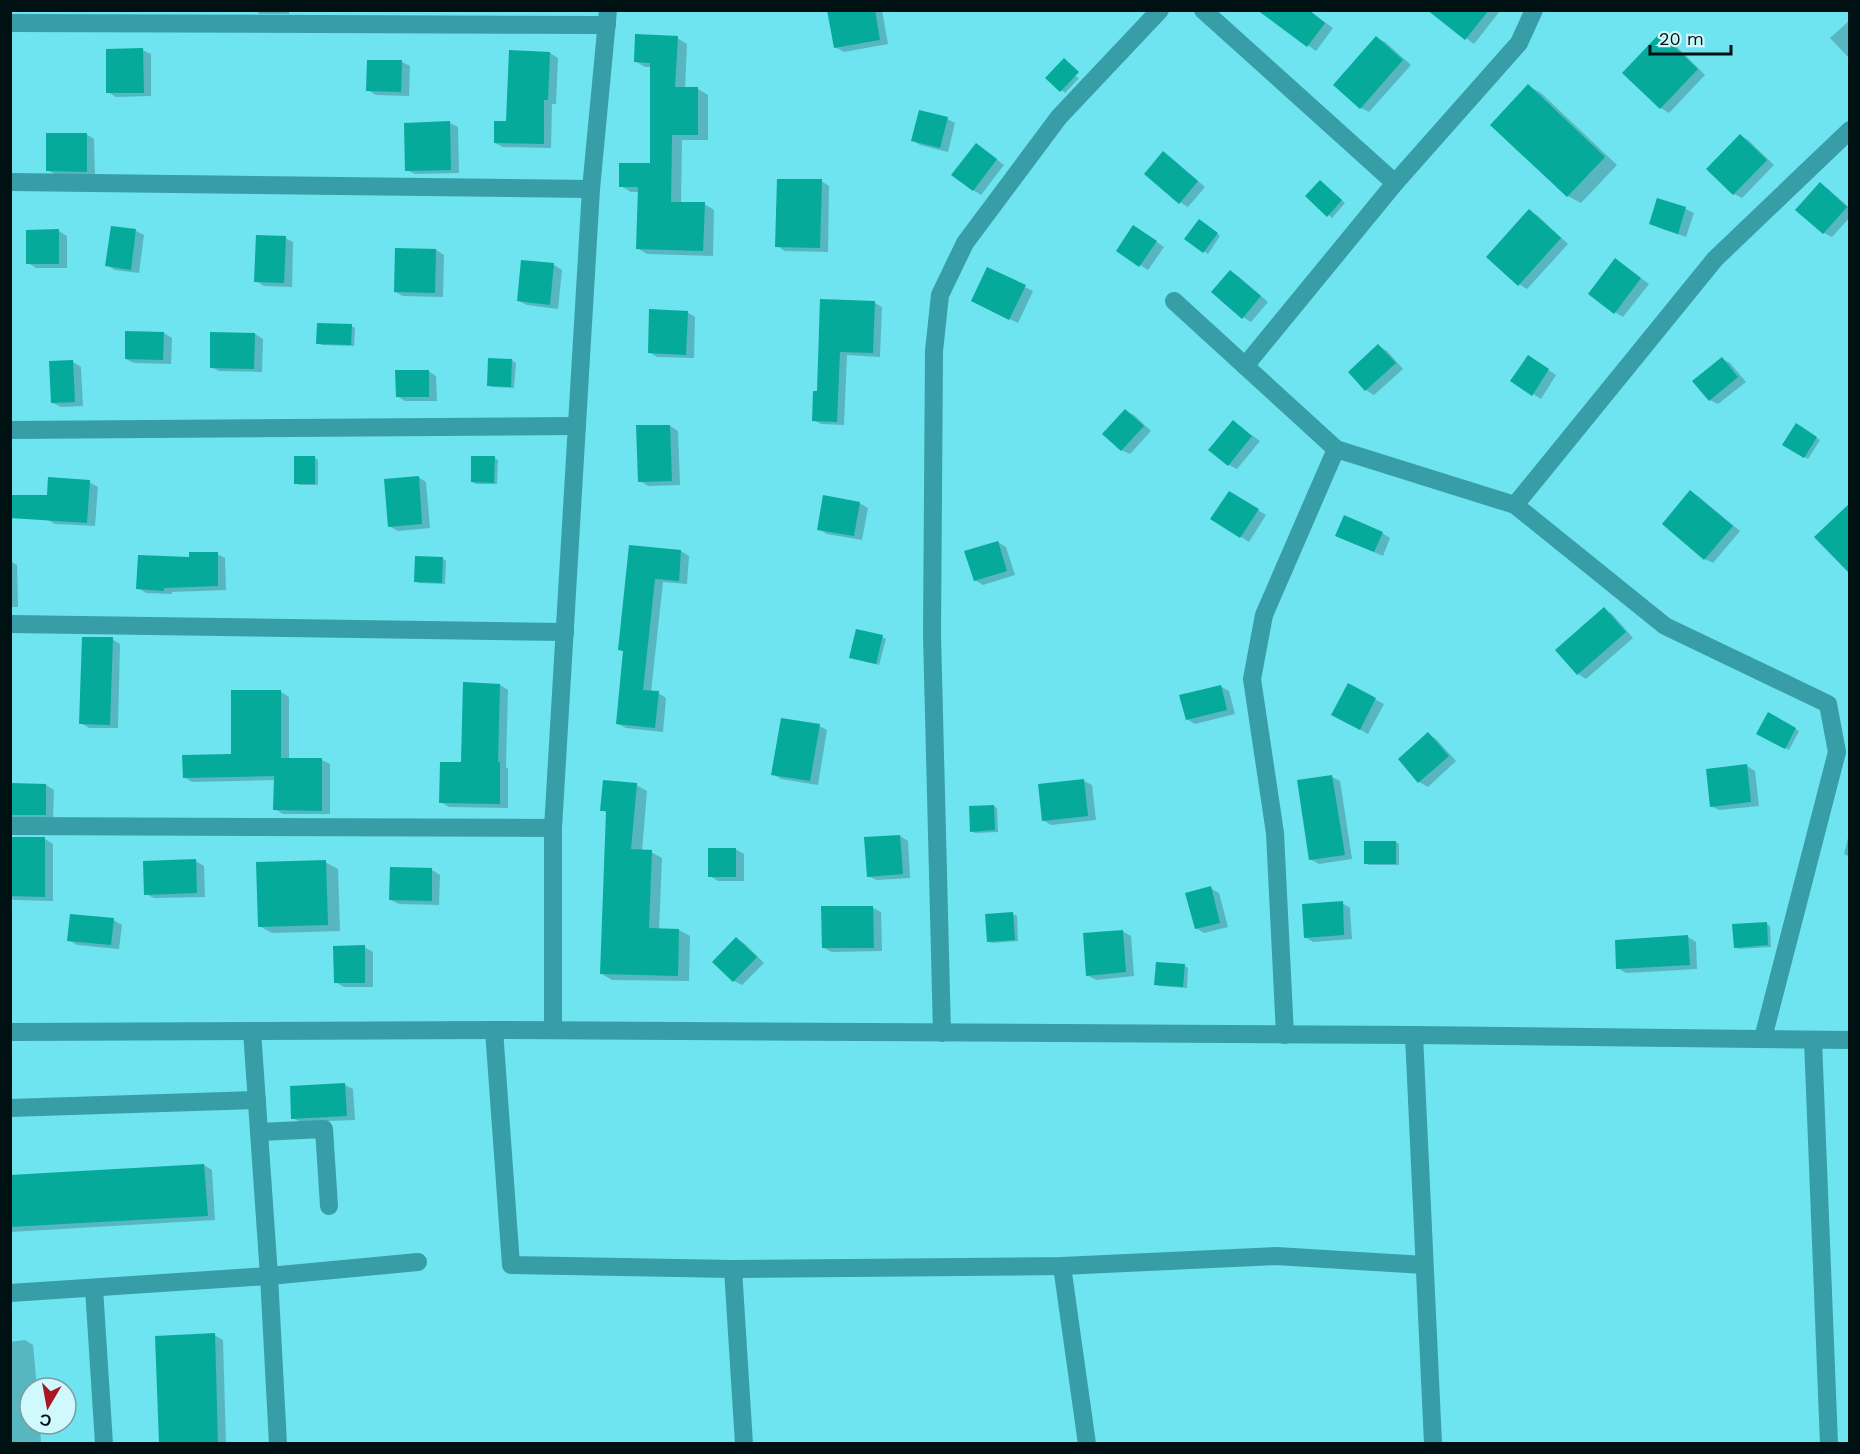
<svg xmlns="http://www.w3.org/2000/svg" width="1860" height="1454" font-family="'Work Sans',sans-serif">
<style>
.shadow{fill:#0003}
.building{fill:#06aa9b}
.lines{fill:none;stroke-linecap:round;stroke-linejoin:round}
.minor{stroke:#379da6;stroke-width:18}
</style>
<rect width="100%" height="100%" fill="#6de4f0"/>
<!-- shadow -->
<g class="shadow">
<path d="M254,10h35v4h-29z"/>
<path d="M829,10h53l6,34 -44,8 -9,-5z"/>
<path d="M1308,10l25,18 -17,23 -43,-31z"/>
<path d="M1429,10h70l1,1 -26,33z"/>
<path d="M1849,21h1v38l-20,-21z"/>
<path d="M1661,35l8,4 36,36 -36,38 -8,-5z"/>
<path d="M677,38l10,6 -2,45h13l10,6v45h-26l-1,63 23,1 10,6 -1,46 -66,-2 -10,-6 2,-56h-8l-10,-6 30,-21v-98h-6l-10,-6z"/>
<path d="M1377,38l8,4 26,23 -42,47 -8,-4 -26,-23z"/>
<path d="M142,50l9,4v42l-35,1 -8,-5z"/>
<path d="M550,53l8,5 -2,46h-4l-1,44 -48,-1 -8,-4z"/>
<path d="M402,62l8,4 -1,30 -33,-1 -8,-5z"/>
<path d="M1058,67l21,11 -14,15 -18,-15z"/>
<path d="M1528,86l13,7 76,72 -36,38 -13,-7 -76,-71z"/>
<path d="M947,119l8,4 -7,29 -28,-7 -8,-5z"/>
<path d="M450,123l8,4 1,46 -44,1 -8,-4z"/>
<path d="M86,134l8,5 1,37 -39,-1 -8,-5z"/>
<path d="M1740,136l8,4 26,25 -32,33 -8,-4z"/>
<path d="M984,150l20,15 -23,30 -8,-5z"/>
<path d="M1163,153l8,5 34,29 -17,20 -8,-5z"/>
<path d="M821,181l8,5 -1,66 -43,-1 -8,-5z"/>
<path d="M1323,184l22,19 -13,15 -25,-22z"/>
<path d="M1820,184l8,5 22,19v9l-18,20 -8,-4z"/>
<path d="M1658,200l28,9 8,4 -8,24 -27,-9 -9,-5z"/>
<path d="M1530,211l8,5 30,28 -41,45 -8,-5z"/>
<path d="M1203,223l17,13 -12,18 -22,-15z"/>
<path d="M59,231l8,5v32h-31l-8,-5z"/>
<path d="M136,231l8,4 -5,38 -24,-3 -8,-5z"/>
<path d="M1142,232l22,15 -16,23 -30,-19z"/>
<path d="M285,238l8,4 -1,45 -28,-1 -8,-5z"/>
<path d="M396,249l40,1 8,5 -1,42 -40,-1 -8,-4z"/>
<path d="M1616,260l33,24 -26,33 -8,-5z"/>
<path d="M523,262l31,3 8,5 -4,39 -31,-4 -8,-4z"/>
<path d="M1230,271l8,5 30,26 -17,20 -8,-5z"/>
<path d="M1025,287l8,4 -15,32 -37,-18z"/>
<path d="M822,301l53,2 7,4 -2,50 -33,-2 -3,70 -23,-1 -8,-4 5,-28z"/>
<path d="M687,312l8,5 -1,41 -37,-1 -8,-5z"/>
<path d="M351,326l4,2 -1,18 -32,-1 -4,-2z"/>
<path d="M164,333l8,5 -1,26 -37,-1 -8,-4z"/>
<path d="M255,334l8,5 -1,33 -43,-1 -8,-4z"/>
<path d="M1378,346l9,5 16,18 -29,26 -8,-5 -16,-18z"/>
<path d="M1722,359l8,4 16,19 -28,22 -8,-4z"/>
<path d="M512,360l4,3 -2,25 -22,-1 -4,-2z"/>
<path d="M73,362l8,5 2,39 -22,1 -8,-4z"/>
<path d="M1536,362l20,13 -15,24 -8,-5z"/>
<path d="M428,371l8,5 1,25h-32l-8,-5z"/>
<path d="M1125,411l9,4 17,16 -21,23 -9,-4z"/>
<path d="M1233,422l27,19 -23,28 -8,-4z"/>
<path d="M670,426l8,5 2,54 -32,1 -8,-5 -2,-54z"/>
<path d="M1796,426l24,14 -12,19 -24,-15z"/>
<path d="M315,458l3,2v25h-19l-4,-2z"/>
<path d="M494,458l4,2 -1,24h-21l-4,-2z"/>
<path d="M418,477l8,5 4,46 -32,3 -9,-5z"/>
<path d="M89,482l9,5 -3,39 -40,-2 -9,-5z"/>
<path d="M1691,492l8,5 41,34 -27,32 -8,-4z"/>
<path d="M1229,493l37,22 -17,27 -36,-23z"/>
<path d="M859,503l9,5 -6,32 -35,-6 -8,-5z"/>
<path d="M1382,533l8,5 -7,18 -38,-16z"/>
<path d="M998,542l8,5 9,28 -32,10 -8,-5z"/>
<path d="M631,547l50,4 8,5 -2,28 -24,-2 -12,110 7,1 8,5 -3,34 -37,-4 -8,-4 6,-72 -4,-3z"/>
<path d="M217,554l8,4 1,32 -54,2v2l-26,-1 -8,-5 52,-30z"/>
<path d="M443,559l3,2 -1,23 -26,-1 -3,-2z"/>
<path d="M10,561l7,4 1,42h-8z"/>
<path d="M1604,609l8,5 21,24 -47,41 -8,-5z"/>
<path d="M882,637l4,2 -7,26 -24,-6z"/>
<path d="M112,639l8,5 -2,84h-29l-8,-5z"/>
<path d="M465,684l35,1 8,5 -2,77 2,2v39l-59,-1 -8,-5 21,-39z"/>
<path d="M1348,685l36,19 -16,30 -35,-19z"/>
<path d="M1220,686l9,5 6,23 -40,10 -8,-5z"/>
<path d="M233,692h48l8,5v63h33l8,4v50h-47l-8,-5v-29l-83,2 -8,-5 48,-22z"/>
<path d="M1768,714l31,17 -10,19 -31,-17z"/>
<path d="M819,726l8,4 -9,55 -37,-6 -8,-5z"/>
<path d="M1428,734l8,5 20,22 -28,26 -9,-5 -19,-23z"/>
<path d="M1747,766l8,5 4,35 -40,4 -8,-4z"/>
<path d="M1332,777l8,4 12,78 -33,5 -9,-5z"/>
<path d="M1084,781l8,4 4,35 -45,5 -8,-5z"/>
<path d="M10,785h36l8,5 -1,29 -43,1z"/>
<path d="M636,785l11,6 -5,60 9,1 11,6 -3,72h20l11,6 -1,45 -77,-1 -10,-6 5,-161 -5,-3z"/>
<path d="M994,806l3,2 1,24 -23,1 -3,-2z"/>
<path d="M1850,830v27l-6,-3z"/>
<path d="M900,836l8,5 2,37 -33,2 -9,-4z"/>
<path d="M10,838l35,1 8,5v57l-39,-1 -4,-2z"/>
<path d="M1396,842l3,2v21h-30l-3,-2z"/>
<path d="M735,849l9,5v27h-26l-8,-5z"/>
<path d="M196,861l8,5 1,31 -51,1 -8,-4z"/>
<path d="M325,862l13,7 2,62 -68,2 -13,-7z"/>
<path d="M432,870l8,5 -1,30 -40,-1 -8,-4z"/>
<path d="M1210,888l9,5 9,34 -24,6 -8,-5z"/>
<path d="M1342,903l8,5 2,31 -39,3 -8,-5z"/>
<path d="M873,908l8,4 1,39 -50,1 -8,-4z"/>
<path d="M1013,914l4,2 1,25 -26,2 -4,-2z"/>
<path d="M113,920l9,5 -3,24 -42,-4 -8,-5z"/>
<path d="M1766,924l4,2 1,21 -32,2 -4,-2z"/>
<path d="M1122,931l9,5 3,40 -38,4 -9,-5z"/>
<path d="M1688,937l8,5 1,27 -71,4 -8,-5z"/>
<path d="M737,939l8,5 19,19 -22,22 -8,-4z"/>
<path d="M364,947l9,5v35h-29l-9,-5z"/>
<path d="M1185,966l3,2 -1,20 -28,-2 -3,-2z"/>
<path d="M345,1085l8,4 2,31 -54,2 -9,-4z"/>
<path d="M204,1165l8,5 3,50 -205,12v-56z"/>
<path d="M214,1335l9,5 3,104h-66l-3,-107z"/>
<path d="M25,1340l8,5 4,43h-7v36h10l1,20h-31v-102z"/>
</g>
<!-- building -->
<g class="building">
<path d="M827,10h48l5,30 -46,8z"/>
<path d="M1257,10h52l16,13 -18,24z"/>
<path d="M1427,10h62l-24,30z"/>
<path d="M1660,33l38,36 -38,40 -38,-36z"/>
<path d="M635,34l43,2 -3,51h23v48h-26l-1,67h34l-2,49 -67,-2 2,-62h-19v-24h31v-100l-16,-1z"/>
<path d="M1376,36l27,24 -43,49 -27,-24z"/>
<path d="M143,48l1,45h-38v-44z"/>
<path d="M509,50l41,2 -2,48h-4v44l-50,-1v-22h12z"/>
<path d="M1064,58l15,14 -19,20 -15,-14z"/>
<path d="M367,60h35l-1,32 -35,-1z"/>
<path d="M1528,84l77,73 -38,40 -77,-72z"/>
<path d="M919,110l29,7 -8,31 -29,-7z"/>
<path d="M450,121l1,49 -46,1 -1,-48z"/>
<path d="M46,133h41v39l-41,-1z"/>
<path d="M1740,134l27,26 -34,35 -27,-26z"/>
<path d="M976,143l21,16 -24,32 -22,-16z"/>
<path d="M1163,151l35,30 -19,23 -35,-30z"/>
<path d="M777,179h45l-2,69 -45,-1z"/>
<path d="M1320,180l22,20 -15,17 -22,-21z"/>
<path d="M1820,182l27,25 -24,27 -28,-24z"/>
<path d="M1657,198l29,9 -8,27 -29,-10z"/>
<path d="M1529,209l32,29 -43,48 -32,-29z"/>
<path d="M1199,219l19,14 -15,20 -19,-14z"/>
<path d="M1133,225l24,16 -18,26 -23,-16z"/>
<path d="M111,226l25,3 -5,41 -26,-4z"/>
<path d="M59,229v35h-33v-34z"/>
<path d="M256,235l30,1 -2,47 -30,-1z"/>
<path d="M395,248l41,1 -1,44 -41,-1z"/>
<path d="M1615,258l26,20 -27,36 -26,-20z"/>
<path d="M521,260l33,3 -4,42 -33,-4z"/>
<path d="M987,267l39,18 -17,35 -38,-19z"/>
<path d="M1230,270l31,26 -19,23 -31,-27z"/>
<path d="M820,299l55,2 -2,52 -33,-1 -3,70 -25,-1 1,-30h4z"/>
<path d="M649,309l39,2 -2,44 -38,-2z"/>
<path d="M317,323l35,1 -1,21 -35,-1z"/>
<path d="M125,331l39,1 -1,28 -38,-1z"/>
<path d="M210,332l45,1 -1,36 -44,-1z"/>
<path d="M1378,344l18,19 -31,28 -17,-19z"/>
<path d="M1528,355l21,14 -17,27 -22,-15z"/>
<path d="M1722,357l16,20 -29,24 -17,-20z"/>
<path d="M488,358l24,1 -1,28 -24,-1z"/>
<path d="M73,360l2,42 -24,1 -2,-42z"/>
<path d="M395,370h34v27h-33z"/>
<path d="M1125,409l19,17 -23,25 -19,-17z"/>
<path d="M1233,420l19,16 -24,30 -20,-16z"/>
<path d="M1796,423l21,14 -13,21 -22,-13z"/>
<path d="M636,425h34l2,56 -34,1z"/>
<rect x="294" y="456" width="21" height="28"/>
<path d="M471,456h24l-1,27 -23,-1z"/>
<path d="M419,476l3,48 -34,3 -4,-48z"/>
<path d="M48,477l42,3 -3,43 -77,-5v-23h37z"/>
<path d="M1690,490l43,36 -29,34 -42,-36z"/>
<path d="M1229,491l30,18 -19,29 -30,-19z"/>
<path d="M823,495l37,7 -6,34 -37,-6z"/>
<path d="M1850,503v71l-36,-37z"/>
<path d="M1344,515l39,17 -9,20 -39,-16z"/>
<path d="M998,541l9,30 -33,10 -10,-30z"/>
<path d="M629,545l52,5 -2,31 -24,-2 -12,111 16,1 -4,37 -39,-4 7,-73 -5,-1z"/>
<path d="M189,552h29v34l-54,2v3l-28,-2 2,-34 51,2z"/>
<path d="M415,556l28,1 -1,26 -28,-1z"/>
<path d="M1604,607l22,25 -49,43 -22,-25z"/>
<path d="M856,629l27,6 -7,29 -27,-6z"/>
<path d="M82,637h31l-3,88 -31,-1z"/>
<path d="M463,682l37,2 -2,78h2v42l-61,-1 1,-41h21z"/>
<path d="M1348,683l28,15 -16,32 -29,-15z"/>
<path d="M1221,685l6,25 -41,10 -7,-25z"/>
<path d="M231,690h50v68h41v53l-49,-1 1,-34 -91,2 -1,-23 49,-1z"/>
<path d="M1768,712l28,16 -11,21 -29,-15z"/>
<path d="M781,718l39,6 -10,57 -39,-6z"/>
<path d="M1428,732l21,24 -31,27 -20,-24z"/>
<path d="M1747,764l4,38 -41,5 -4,-38z"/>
<path d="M1332,775l13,80 -36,5 -12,-80z"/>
<path d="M1084,779l4,37 -46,5 -4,-37z"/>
<path d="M603,780l34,3 -6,66 21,1 -3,78 30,1 -1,47 -78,-2 6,-163h-6z"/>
<path d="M10,783l36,1v31h-36z"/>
<path d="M994,805l1,25 -25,2 -1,-26z"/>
<path d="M900,835l3,39 -36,3 -3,-40z"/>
<path d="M10,837h35v60l-35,-1z"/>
<rect x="1364" y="841" width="32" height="23"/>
<rect x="708" y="848" width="28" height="29"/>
<path d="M196,859l1,34 -53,2 -1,-34z"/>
<path d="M326,860l2,65 -70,2 -2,-65z"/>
<path d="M390,867l42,1v33l-43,-1z"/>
<path d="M1211,886l9,37 -25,6 -10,-36z"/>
<path d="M1343,901l1,34 -40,3 -2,-34z"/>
<path d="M821,906h52l1,42h-52z"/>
<path d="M1013,912l2,28 -28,2 -2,-28z"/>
<path d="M70,914l44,4 -3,27 -44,-4z"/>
<path d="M1767,922l1,23 -34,3 -2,-24z"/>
<path d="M1123,930l3,42 -40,4 -3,-43z"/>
<path d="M1688,935l2,30 -74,4 -1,-29z"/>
<path d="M736,937l21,20 -24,25 -21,-20z"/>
<path d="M365,945v38h-31l-1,-37z"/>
<path d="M1156,962l29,2 -2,23 -29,-2z"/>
<path d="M345,1083l2,33 -56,3 -1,-33z"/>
<path d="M204,1164l4,52 -198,11v-52z"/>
<path d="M215,1333l3,110h-59l-4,-107z"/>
</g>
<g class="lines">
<!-- minor -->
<g class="minor">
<path d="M1203,10l192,173"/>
<path d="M10,23l597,2"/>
<path d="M10,182l581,7"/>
<path d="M1174,301l162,148 179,56 150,121 163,78 9,48 -74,286"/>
<path d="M1245,366l150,-183 124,-140 15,-33"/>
<path d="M10,430l567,-4"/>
<path d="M1515,505l200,-246 135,-129"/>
<path d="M10,624l555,8"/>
<path d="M10,826l543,2"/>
<path d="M494,1030l17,235 222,4 329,-3 214,-10 148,9"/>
<path d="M553,1030v-202l38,-639 17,-179"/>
<path d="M252,1031l17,245 9,168"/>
<path d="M10,1032l484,-2 920,5 436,5"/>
<path d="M942,1033l-10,-398 2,-284 6,-56 25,-52 94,-126 101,-107"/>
<path d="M1285,1035l-10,-202 -23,-154 12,-64 72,-166"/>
<path d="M1414,1035l19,409"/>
<path d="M1813,1040l16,404"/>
<path d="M10,1108l247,-8"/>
<path d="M260,1132l64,-3 5,77"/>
<path d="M1062,1266l25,178"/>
<path d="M733,1269l11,175"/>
<path d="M94,1288l10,156"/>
<path d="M10,1293l259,-17 149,-14"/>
</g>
</g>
<!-- border -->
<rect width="1860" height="1454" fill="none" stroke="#001114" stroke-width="24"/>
<!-- north arrow -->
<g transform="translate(48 1406) rotate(190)"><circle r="28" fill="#cff9fd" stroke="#7c9ca0" stroke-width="1.5"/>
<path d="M0-4.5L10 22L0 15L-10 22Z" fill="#aa1623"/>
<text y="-9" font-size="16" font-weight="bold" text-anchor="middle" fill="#001114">С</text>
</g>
<!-- scale -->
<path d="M1650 45v9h81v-9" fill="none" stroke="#001114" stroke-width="3"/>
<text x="1659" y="45" font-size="18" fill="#001114" stroke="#cff9fd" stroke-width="4.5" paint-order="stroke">20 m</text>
</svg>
